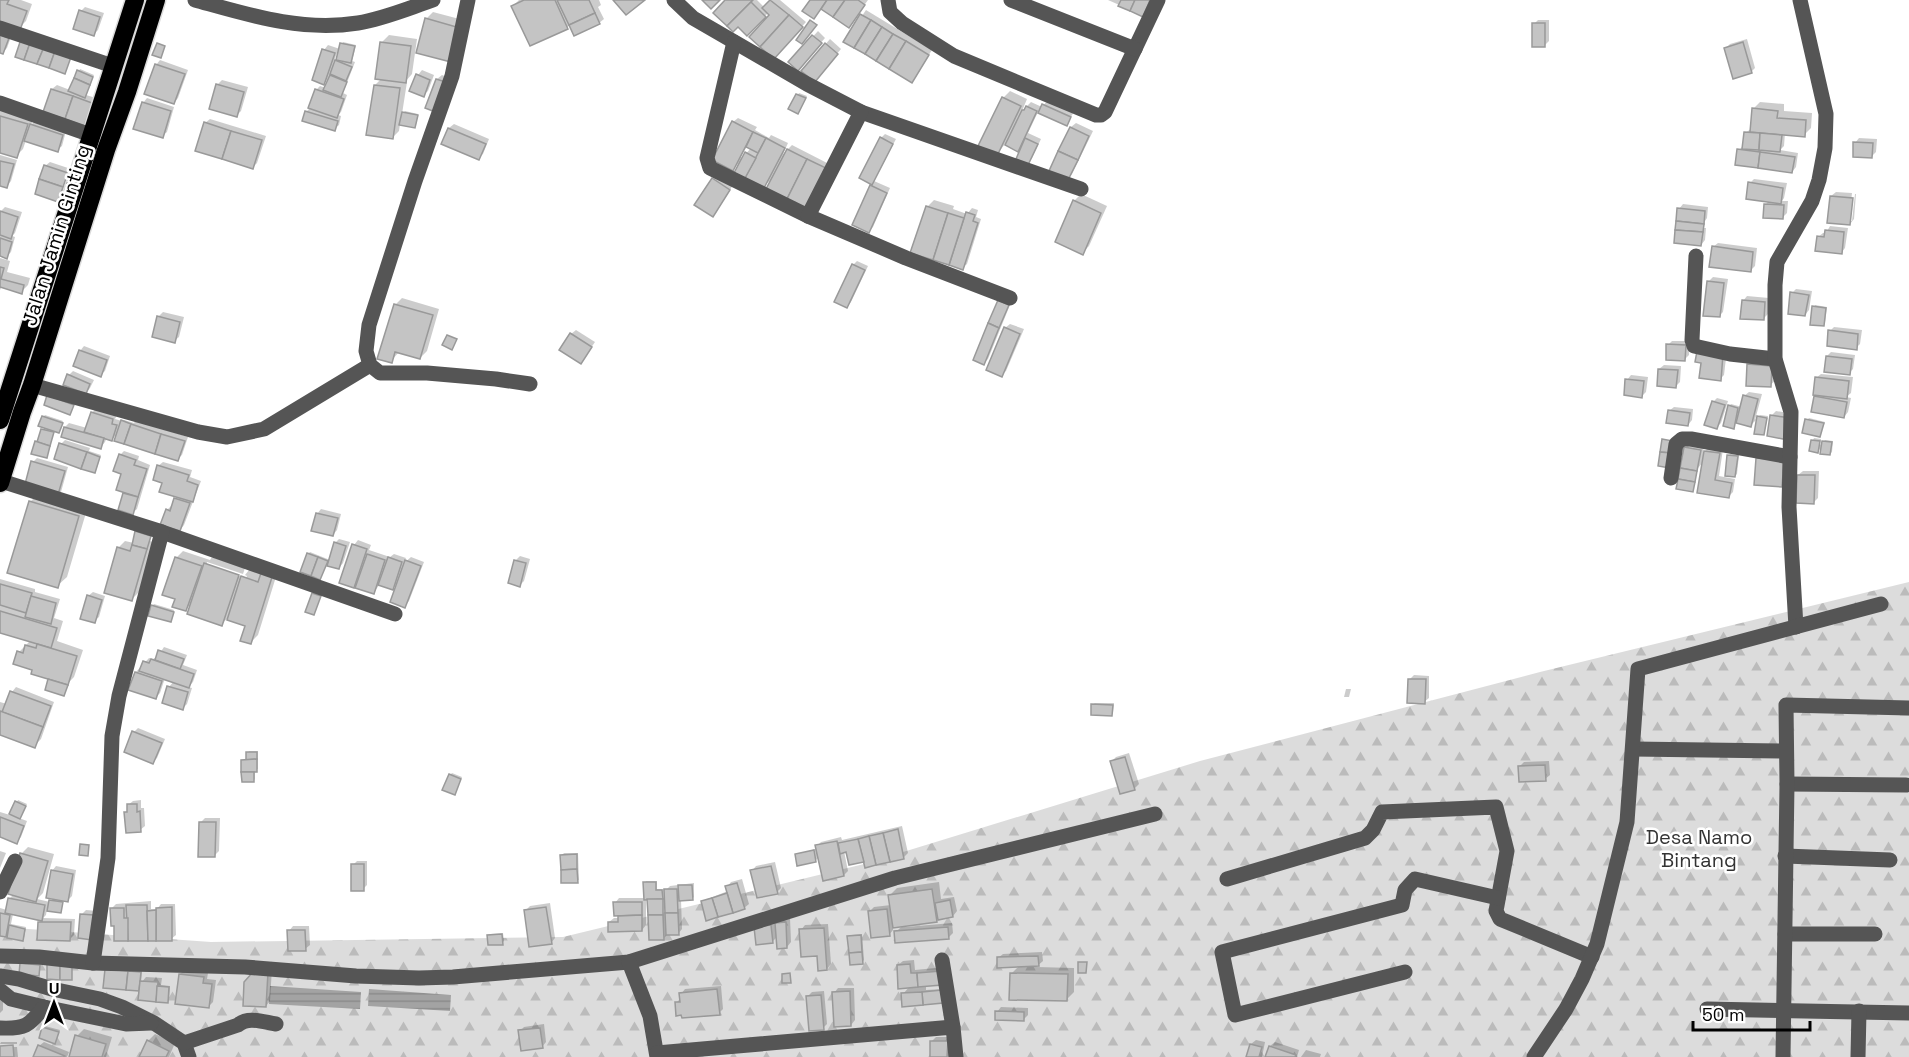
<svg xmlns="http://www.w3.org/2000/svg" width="1909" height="1057" font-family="'Space Grotesk',sans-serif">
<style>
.forest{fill:url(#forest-firs)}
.water{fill:url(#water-rules)}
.shadow{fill:#0003;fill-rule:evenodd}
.building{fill:#c4c4c4;stroke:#999;stroke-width:1.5}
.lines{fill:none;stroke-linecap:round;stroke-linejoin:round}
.highway-casing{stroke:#dbdbdb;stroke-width:21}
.minor{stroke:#555;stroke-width:15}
.highway{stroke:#000;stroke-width:18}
.labels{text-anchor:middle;stroke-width:5;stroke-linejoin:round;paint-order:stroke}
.street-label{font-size:20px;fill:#000;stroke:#fff}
.park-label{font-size:20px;fill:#333;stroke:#fff}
</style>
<defs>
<pattern id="forest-firs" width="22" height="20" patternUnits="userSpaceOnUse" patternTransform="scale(1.5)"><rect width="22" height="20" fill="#dcdcdc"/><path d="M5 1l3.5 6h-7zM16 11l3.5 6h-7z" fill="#bbb"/></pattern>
<pattern id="water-rules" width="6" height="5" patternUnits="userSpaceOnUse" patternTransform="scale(1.5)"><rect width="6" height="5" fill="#a3a3a3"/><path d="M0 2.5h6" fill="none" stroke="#8b8b8b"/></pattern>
</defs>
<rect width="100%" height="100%" fill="#fff"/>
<!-- forest -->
<path class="forest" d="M1909,582v475h-1909v-130l211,15 352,-5 301,-73 336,-103 340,-89z"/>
<!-- water -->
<g class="water">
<path d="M270,986l91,6 -1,17 -91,-5z"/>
<path d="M369,989l82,6 -1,16 -82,-5z"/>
</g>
<!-- shadow -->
<g class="shadow">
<path d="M0,0h21l11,4 -6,17 -7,7z"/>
<path d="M519,0h80l2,5 -3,2 6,12 -5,4 -29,1 -3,4 -54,-22z"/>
<path d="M727,0h30l8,8 7,-8h8l26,22 -32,35 -3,-42 -2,-3 -22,22 -9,-9 -5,5 -18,-17z"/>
<path d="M812,0h56l-19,26z"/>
<path d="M1108,0h42l-8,15z"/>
<path d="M85,7l19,6 -6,17 -4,4 -13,-23z"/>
<path d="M866,10l66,40 -20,31 -67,-40z"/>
<path d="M433,12l34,9 -10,32 -31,-34z"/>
<path d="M1538,20h11v21l-4,4 -11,-21z"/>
<path d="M818,31l7,7 -23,26 -12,-2z"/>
<path d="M12,34l-5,14 -4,4 -3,-1z"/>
<path d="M389,35l28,4 -5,35 -7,8h2l-5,32 3,-3 13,3 -2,11 -2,1 -14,-2 -1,7 -7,7 -17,-53 7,-7v-36z"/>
<path d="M830,39l11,10 -22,26 -16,-5z"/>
<path d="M1747,39l8,29 -4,4 -25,-24 4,-4z"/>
<path d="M343,42l13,3 -4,16 3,1 -12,31 4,2 -6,17 -3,3 3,1 -2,9 -5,4 -28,-17 4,-4 6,-18 4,-4 6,2 4,-11 -6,6v-33l4,-5 12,4zM338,50h2l-2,9 -5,5z"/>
<path d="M160,60l28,10 -10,28 -4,5 -18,-38z"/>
<path d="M80,69l14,6 -8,20 10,3 -8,22 -4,4 -32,-35 5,-4 13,5z"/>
<path d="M422,70l12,5 -6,16 -5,4 -12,-5 7,-15z"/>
<path d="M442,75l10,4 -14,32 -1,-32z"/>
<path d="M222,80l26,7 -7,24 -5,5 -19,-31z"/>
<path d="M1010,91l17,8 -5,12 9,-9 11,5 6,-7 26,12 -8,12 -28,-12 -10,21 13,6 -9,19 -4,5 -7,-12 -16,-7 -8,10 6,-56z"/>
<path d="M799,93l8,3 -7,14 -10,-2z"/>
<path d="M147,98l27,9 -7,25 -5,4 -19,-33z"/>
<path d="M1760,102l24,2v7l28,2 -1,15 -7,7 -19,-2 -1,13 -4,4 18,3 -2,14 -4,5 -53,-22 5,-5 1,-12 6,-4 2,-20z"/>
<path d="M0,107l34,10 -3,8 4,-4 31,10 -4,15 -5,4 -31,-10 -3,9 -7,7 -16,-5z"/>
<path d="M738,118l19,9 -2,3 14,8 2,-3 17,8 -5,11 9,-9 37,19 -20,38 -36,-24 -9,8 -22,-26 -9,9v-47zM747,146l4,2 -9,10 -1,-1z"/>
<path d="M210,119l56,17 -9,27 -4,4 -48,-44z"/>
<path d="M1076,123l17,8 -21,43 -4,5 -17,-8 20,-44z"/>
<path d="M454,124l35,15 -6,15 -5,4 -35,-15 6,-15z"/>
<path d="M885,134l11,5 -22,42 16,7 -17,39 -4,4 2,-45 2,-2 -12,-7 20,-39z"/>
<path d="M1859,138l18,1 -1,13 -4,4 -17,-13z"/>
<path d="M0,155l17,5 -6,21 -4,5 -7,-2z"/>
<path d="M50,162l21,7 -9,27 -4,4 -13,-34z"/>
<path d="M717,175l16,10 -16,26 -4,-32z"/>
<path d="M1754,179l33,4 -3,15 -2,3h6l-1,12 -5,5 -16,-14 3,-3 -19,-18z"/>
<path d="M1836,192l16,1 -3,28h3l3,-27h1l-2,25 -4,5 -19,-28z"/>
<path d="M1081,194l26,12 -18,40 -7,7 -8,-52z"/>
<path d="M934,200l20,6 -1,3 14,5 5,-6 6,2 -2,7 5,2 -14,45 -5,4 -50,-16 15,-45z"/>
<path d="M1683,204l25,3 -1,11 -2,3 -1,7h2l-1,12 -4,5 -22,-36z"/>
<path d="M5,207l17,5 -7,21 -3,3 3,1 -4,15 -5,5 -6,-2v-43z"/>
<path d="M1830,226l18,2 -3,20 -4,5 -23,-16 5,-4h3z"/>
<path d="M1718,243l39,5 -2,18 -5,5 -37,-24z"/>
<path d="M0,258l10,3 -3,11 23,6 -2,7 -7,7 -19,-6 -2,4z"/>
<path d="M857,261l11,5 -17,36 -4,5 6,-42z"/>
<path d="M1713,277l15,2 -5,33 -4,4 -10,-35z"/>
<path d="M1796,289l16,2 -3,19 -4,5 -13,-22z"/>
<path d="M1747,296l22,2 -1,16 -5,5 -20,-18z"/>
<path d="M1004,297l8,3 -24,59 -4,4z"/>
<path d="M402,298l37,11 -12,42 -7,7 -21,-6 -8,9 4,-56z"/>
<path d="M1815,305l12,2 -2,16 -2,2 -9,-18z"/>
<path d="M163,312l21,5 -5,20 -5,4 -15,-25z"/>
<path d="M1010,324l14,5 -18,42 -5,4 4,-47z"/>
<path d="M1834,327l28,3 -2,14 -4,4 -26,-17z"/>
<path d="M576,330l19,12 -14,20 -10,-28z"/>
<path d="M1672,341h18l-1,14 -4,4 -17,-14z"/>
<path d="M84,346l26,10 -5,15 -5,4 -20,-24z"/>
<path d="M1727,350l-3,25 -4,4 -17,-17z"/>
<path d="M1831,352l24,3 -2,14 -4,4 -22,-17z"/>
<path d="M1753,360l23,2 -1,19 -5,4 -22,-20z"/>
<path d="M1664,365l17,1 -1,16 -4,4 -17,-17z"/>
<path d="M73,371l21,9 -4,8 -4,5 -17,-18z"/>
<path d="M1821,374l32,3 -2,16 -5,4 5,1 -3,14 -4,5 -29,-20 3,-3 -2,-16z"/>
<path d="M1631,375l17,2 -2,15 -4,4 -15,-16z"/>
<path d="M1749,392l13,2 -7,26 5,-5 8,1 -4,18 -5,-17 -8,8 -15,-3 -3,5 -5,-20 3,-3 11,3 2,-11z"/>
<path d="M1717,398l11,3 -7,22 -4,4 -4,-25z"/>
<path d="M1674,407l19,2 -1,11 -4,5 -19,-14z"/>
<path d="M96,408l21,7 -2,4 7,2 2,-1 10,3 2,-3 52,17 -6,18 -5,4 -59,-26 -6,6 -5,-2 -2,5 -4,5 -36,-20 4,-4 18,5 5,-15z"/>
<path d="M1776,411l19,3 -8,24 -15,-23z"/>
<path d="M45,415l18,6 -4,10 -4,-1 -9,26 -10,-14 9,-15 -2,-10z"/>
<path d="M1809,418l16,4 -5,13 -13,-15z"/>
<path d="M1814,438l7,1 -1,6 5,-5 8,1 -1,11 -2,2 -7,-8 -5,5 -5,-11z"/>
<path d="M65,440l25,8 -1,3 12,4 -5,15 -35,-26z"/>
<path d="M1689,444l15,2 -1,7 6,-6 14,2 -4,27 16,3 -2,13 -4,4 -30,-5 4,-29 -5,6 -6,22 -7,-42z"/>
<path d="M124,451l15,5 -1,4 12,5 -13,44 -5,4 -12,-4 5,-17 -5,-37z"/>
<path d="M1730,454l9,1 -2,19 -2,2 -7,-20z"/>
<path d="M37,458l31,9 -7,25 -5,5 32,9 -21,71 -10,9 -27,-84 11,-11 -8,-29z"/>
<path d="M163,462l29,8 -2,7 11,4 -17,44 -4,5 -13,-20 5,-5 1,1 5,-10 -14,-14 -6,-16z"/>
<path d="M1803,471h16l-1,27 -4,4 -16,-27z"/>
<path d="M321,509l20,5 -4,16 -4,5 -16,-21z"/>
<path d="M152,534l-2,7 3,1 -14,50 -7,7 -14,-51 7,-7 9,2z"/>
<path d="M339,539l11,3 -7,21 -4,5 -13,-4 -6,14 -12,-24 2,-2 20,8 5,-17z"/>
<path d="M358,540l13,5 -2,5 21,7 4,-3 12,4 -3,6 8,-7 13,5 -15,39 -4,5 -6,-24 -7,6 -12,-4 -6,8 -33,-10 13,-37z"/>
<path d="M183,551l27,9 2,-3 33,11 -2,6 -36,-12v4l39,12 1,-2 -2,-1 4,-5 30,-3 -21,68 -7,7 -4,-17 -20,-6 -6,5 -29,-21 -6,6 -9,-11 -1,-40z"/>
<path d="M520,556l10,3 -6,22 -4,4 -4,-25z"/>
<path d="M0,579l35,10v3l25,7 -6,19 9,3 -6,20 26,9 -9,27 -5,5 -5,13 -14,-15 -16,-11 -15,-17 12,-12 -31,-9z"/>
<path d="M93,592l12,4 -6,21 -5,4 -6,-25z"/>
<path d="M154,604l20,6 -2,9 -20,-13z"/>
<path d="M164,647l23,8 -4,10 14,5 -4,12 -5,5 4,1 -5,16 -4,4 -14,-21 5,-6 -9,-3 -5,15 -5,5 -19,-26 13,-14 4,1 5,-3z"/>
<path d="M1414,675l15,1v22l-5,4 -15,-22z"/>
<path d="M16,687l38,15 -13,37 -7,7 -34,-13v-31l7,2 5,-12z"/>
<path d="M1346,689h5l-2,8h-5z"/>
<path d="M1095,703h19l-1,9 -1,2 -19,-10z"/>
<path d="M138,728l27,11 -8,19 -4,4 -19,-30z"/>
<path d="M249,751h9v18l-3,1v9l-2,2 -10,-20 5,-2v-6z"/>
<path d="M1129,753l10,31 -5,5 -22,-28 4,-4z"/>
<path d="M1549,761l1,14 -5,4 -25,-13 4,-4z"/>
<path d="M452,773l10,4 -6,14 -6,-16z"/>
<path d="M18,800l9,4 -8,14 8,3 -6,16 -4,5 -17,-6v-24l10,3z"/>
<path d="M141,800v8h3l1,18 -5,4 -14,-17 3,-3 -1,-5 5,-4z"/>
<path d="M205,818h15l-1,33 -5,5 -13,-34z"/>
<path d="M902,826l6,27 -4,4 -39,3 -18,-10 -3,1 4,20 -4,4 -25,-18 -4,4 -18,-6 21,-7 -1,-2 4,-4 20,-5 1,3z"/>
<path d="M28,847l26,7 -11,39 -6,6 13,3 4,-5 -2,-26 4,-5 20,4 -4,26 -4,4 -4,-1 -4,13 -13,-3 -1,6 -3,3 32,1 -1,16 -4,4 -31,-17 3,-3 -29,-5 -2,10 15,3 -2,11 -1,2 -13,-9 -5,5 -5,-1v-27l7,2 2,-11 5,-5 7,-40z"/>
<path d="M0,851l6,2 -6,15z"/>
<path d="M564,853h14l1,27 -2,1 -15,-26z"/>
<path d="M357,861h10v24l-4,4 -10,-24z"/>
<path d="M775,862l6,26 -4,4 -25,-21 4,-5z"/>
<path d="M742,879l7,25 -5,4 -37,11 -5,-18 26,-10 -1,-4 4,-5z"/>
<path d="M646,881h11v8h7v3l6,-6 24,-3v14l-1,1 -12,1 1,30 -4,5h-10l-4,4 -15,-40h-3v27l-4,5 -33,-8 5,-4h6l-5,-15 4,-5h26v-15z"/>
<path d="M939,882l2,17 13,-2 3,14 -4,5 -48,9 1,2 46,-4 1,10 -4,4 -53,-5 7,-7 -10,1v4l-4,5 -19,-24 4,-4 17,-2 -1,-10 7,-7z"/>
<path d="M151,901v8h6l4,-5h14l1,31 -5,4 -55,-14 -4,-17 4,-4z"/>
<path d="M550,903l5,35 -4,5 -26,-32 5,-5z"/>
<path d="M86,910l12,1 -2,23 -14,-20z"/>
<path d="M790,918l1,24 -4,5 -10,-10 -4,4 -17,-14 25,-8z"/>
<path d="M828,924l3,40 -4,5 -26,-39 4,-5z"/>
<path d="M293,926h16l1,19 -5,4 -16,-18z"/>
<path d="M503,933l1,8 -2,2 -13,-7 2,-2z"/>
<path d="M862,934l2,26 -2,2 -13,-26 2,-1z"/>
<path d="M1042,952l1,9 -7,6 38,1v24l-7,7 -56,-25 8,-8 -21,-8 5,-4z"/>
<path d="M914,960l1,10 30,-3 -19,18v5l17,-1 1,11 -41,-6 7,-8 -12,-21 5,-4z"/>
<path d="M111,966l31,5 -1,12 5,-6 16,1 -1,7 9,1 -1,14 -2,1 -26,-14z"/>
<path d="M259,968h13l-2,33 -4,5z"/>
<path d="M184,970l24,3 -1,6 9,1 -3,22 -4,4 -29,-32z"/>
<path d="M721,986l2,23 -4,4 -43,-10 5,-5v-4l4,-5z"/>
<path d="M3,988v22l-3,3v-24z"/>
<path d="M838,988h16l1,32 -4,5 -17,-32z"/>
<path d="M824,991l3,33 -4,4 -15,-32 4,-4z"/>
<path d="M1001,1007l27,1v7l-5,5 -26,-8z"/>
<path d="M544,1024l2,18 -4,5 -22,-16 4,-4z"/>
<path d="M45,1026l15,4 -5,12 -14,-5z"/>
<path d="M84,1029l28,8 -6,20h-35l6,-21z"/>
<path d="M155,1034l20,9 -6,14h-29l8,-16z"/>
<path d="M936,1037h16l-1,20h-20l1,-16z"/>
<path d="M1256,1040l9,2 -3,15h-14l3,-13z"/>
<path d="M1,1042h16v2h-17z"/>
<path d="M44,1042l25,10 -2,5h-32l4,-11z"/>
<path d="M1275,1042l24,8 -2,7h-30l3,-11z"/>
<path d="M0,1047h17l1,10h-18z"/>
<path d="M1306,1050l15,4 -1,3h-19z"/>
</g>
<!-- building -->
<g class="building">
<path d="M0,0h9l-2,4 20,7 -7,19 -20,-7z"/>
<path d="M524,0h31l13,29 -38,17 -19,-40z"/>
<path d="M557,0h32l6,13 -26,12z"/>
<path d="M613,0h32l-19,15z"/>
<path d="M702,0h18l-9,9z"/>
<path d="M725,0h28l-26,26 -14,-13z"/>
<path d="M770,0l19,15 -29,32 -11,-10 20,-22 -7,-7z"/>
<path d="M810,0h17l-13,19 -12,-8z"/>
<path d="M827,0h18l-12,17 -12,-8z"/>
<path d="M845,0h13l7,5 -16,23 -16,-11z"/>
<path d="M1121,0h14l-5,11 -12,-5z"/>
<path d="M1135,0h15l-7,17 -13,-6z"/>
<path d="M751,2l15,15 -19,19 -9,-9 -5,5 -6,-6z"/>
<path d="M79,10l21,7 -6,19 -21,-7z"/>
<path d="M595,13l5,11 -26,12 -5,-11z"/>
<path d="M860,14l11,6 -17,28 -11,-6z"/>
<path d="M789,15l14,12 -29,32 -14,-12z"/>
<path d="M425,18l35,10 -9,34 -35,-9z"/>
<path d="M810,20l7,5 -15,19 -6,-4z"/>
<path d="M871,20l11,7 -17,27 -11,-6z"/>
<rect x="1532" y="23" width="13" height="24"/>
<path d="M882,27l11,7 -17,27 -11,-7z"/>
<path d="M893,34l13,7 -17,28 -13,-8z"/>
<path d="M0,35l9,3 -6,16 -3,-1z"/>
<path d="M812,35l10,8 -24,28 -10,-9z"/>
<path d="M21,39l9,4 -6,17 -9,-3z"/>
<path d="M906,41l23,14 -17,28 -23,-14z"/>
<path d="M380,42l31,4 -5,37 -31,-4z"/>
<path d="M1743,42l9,31 -19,6 -9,-31z"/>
<path d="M30,43l14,4 -7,17 -13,-4z"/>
<path d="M157,43l8,3 -4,12 -9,-3z"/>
<path d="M340,43l15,3 -4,17 -15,-3z"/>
<path d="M825,43l13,11 -23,28 -14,-11z"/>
<path d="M44,47l11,4 -6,17 -12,-4z"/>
<path d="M322,49l13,4 -11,32 -12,-5z"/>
<path d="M55,51l16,6 -6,17 -16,-6z"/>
<path d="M335,60l17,7 -6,14 -16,-7z"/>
<path d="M155,64l30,10 -11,30 -30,-10z"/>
<path d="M77,70l16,7 -3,8 -16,-7z"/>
<path d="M416,74l14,6 -6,17 -15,-6z"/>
<path d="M330,75l17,7 -6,15 -18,-7z"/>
<path d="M74,78l16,7 -5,13 -17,-7z"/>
<path d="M436,79l13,4 -11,30 -13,-5z"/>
<path d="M216,84l28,8 -7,25 -28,-8z"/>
<path d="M374,85l26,3 -7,51 -27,-4z"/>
<path d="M51,89l22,7 -8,23 -22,-7z"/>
<path d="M315,89l29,10 -7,19 -29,-10z"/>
<path d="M796,94l10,4 -8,16 -10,-5z"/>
<path d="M73,96l19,7 -8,23 -19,-7z"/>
<path d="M1002,97l19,9 -24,50 -19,-10z"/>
<path d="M142,102l29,9 -8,27 -30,-9z"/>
<path d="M1042,104l29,13 -4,9 -29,-13z"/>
<path d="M1026,106l11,5 -19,41 -13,-7 17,-35h2z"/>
<path d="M1752,108l26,3 -1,7 29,2 -1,17 -55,-5z"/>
<path d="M305,111l33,10 -3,10 -33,-10z"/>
<path d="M402,112l16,3 -3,13 -16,-3z"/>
<path d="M0,116l28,8 -11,34 -17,-5z"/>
<path d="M732,121l21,11 -20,39 -21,-11z"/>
<path d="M204,122l27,9 -9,28 -27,-8z"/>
<path d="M30,124l33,11 -5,17 -34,-11z"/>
<path d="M1070,127l19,9 -11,24 -20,-9z"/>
<path d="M448,128l38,16 -7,16 -38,-16z"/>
<path d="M231,131l31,9 -9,29 -31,-10z"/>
<path d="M753,132l13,6 -8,15 -12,-6z"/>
<path d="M1744,132l16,1 -1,17 -17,-1z"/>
<path d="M1760,133l22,2 -2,17 -21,-2z"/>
<path d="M880,137l13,7 -21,41 -13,-7z"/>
<path d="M766,138l19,10 -21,40 -19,-10z"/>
<path d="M1025,138l13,6 -10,21 -12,-6z"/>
<path d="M1853,142l20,1 -1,15 -19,-1z"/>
<path d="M787,149l20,10 -20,40 -21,-10z"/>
<path d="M1737,149l23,3 -2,16 -23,-3z"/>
<path d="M1058,151l20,9 -10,20 -19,-9z"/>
<path d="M745,152l11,6 -11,20 -11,-5z"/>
<path d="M1760,152l35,5 -3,16 -34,-5z"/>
<path d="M807,159l19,9 -21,41 -18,-10z"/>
<path d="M0,161l14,3 -7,24 -7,-2z"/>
<path d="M44,165l24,8 -5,14 -24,-8z"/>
<path d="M712,178l18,12 -17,27 -19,-12z"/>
<path d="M39,179l24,8 -5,15 -23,-8z"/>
<path d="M1748,182l35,6 -2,16 -35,-5z"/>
<path d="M870,185l17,8 -18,40 -17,-8z"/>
<path d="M1830,196l23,2 -3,27 -23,-2z"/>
<path d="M1073,200l28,13 -18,42 -28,-13z"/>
<path d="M1764,204l20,1 -1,14 -20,-1z"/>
<path d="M926,206l22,7 -15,47 -23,-7z"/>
<path d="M1677,208l28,3 -1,13 -28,-3z"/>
<path d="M0,211l18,6 -7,22 -11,-4z"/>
<path d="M966,212l9,3 -2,6 5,2 -15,47 -14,-5z"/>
<path d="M948,213l16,5 -15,47 -16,-5z"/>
<path d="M1676,221l28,3 -1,8 -28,-2z"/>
<path d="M1675,230l28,2 -2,14 -27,-3z"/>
<path d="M1825,230l19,2 -2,22 -27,-3 2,-15 7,1z"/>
<path d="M0,238l12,4 -5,17 -7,-3z"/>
<path d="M1712,246l41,6 -2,20 -42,-5z"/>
<path d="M852,264l13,6 -18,38 -13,-6z"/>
<path d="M0,267l4,1 -3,11 23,6 -2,9 -22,-7z"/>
<path d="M1707,281l17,2 -4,34 -17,-1z"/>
<path d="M1790,292l19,3 -4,21 -17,-2z"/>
<path d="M998,300l11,5 -10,23 -11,-5z"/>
<path d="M1742,300l23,2 -1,18 -24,-1z"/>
<path d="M394,304l39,11 -13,44 -25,-7 -3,11 -15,-4z"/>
<path d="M1812,306l14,2 -2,18 -14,-1z"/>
<path d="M157,316l23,6 -5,21 -23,-6z"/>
<path d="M988,323l11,5 -15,37 -11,-5z"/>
<path d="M1004,327l16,7 -18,43 -16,-7z"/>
<path d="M1828,330l30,4 -1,16 -30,-4z"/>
<path d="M570,333l22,14 -11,17 -22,-14z"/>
<path d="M447,335l10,4 -5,11 -10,-5z"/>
<path d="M1666,344l20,1 -1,16 -19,-1z"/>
<path d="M79,350l28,10 -6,17 -28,-11z"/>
<path d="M1697,351l26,3 -2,27 -22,-3 2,-15 -6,-1z"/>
<path d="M1826,356l26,3 -2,16 -26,-3z"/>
<path d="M1747,364l25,2 -1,21 -25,-1z"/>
<path d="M1658,369l20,1 -2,18 -19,-2z"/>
<path d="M67,374l23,10 -4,10 -23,-9z"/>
<path d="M1815,377l34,4 -2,18 -34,-4z"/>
<path d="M1625,379l19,2 -2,17 -18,-3z"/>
<path d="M47,395l27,10 -4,10 -26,-10z"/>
<path d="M1743,395l15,4 -7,28 -15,-4z"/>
<path d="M1814,396l33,6 -3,16 -33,-6z"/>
<path d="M1712,401l13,4 -8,24 -13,-4z"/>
<path d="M1728,405l10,3 -4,21 -11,-3z"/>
<path d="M1668,410l22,3 -2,13 -22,-3z"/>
<path d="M91,412l22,7 -1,5 5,1 -5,16 -28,-9z"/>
<path d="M1770,415l21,3 -3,22 -21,-4z"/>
<path d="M42,416l21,7 -4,10 -21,-7z"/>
<path d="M1757,416l10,2 -3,17 -10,-1z"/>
<path d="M1805,419l19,4 -4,14 -18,-4z"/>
<path d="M121,420l10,4 -7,20 -10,-3z"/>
<path d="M131,424l30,10 -6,20 -31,-10z"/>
<path d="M64,427l40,11 -3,11 -40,-12z"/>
<path d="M41,429l13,3 -4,14 -13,-4z"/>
<path d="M161,434l24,7 -7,20 -23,-7z"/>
<path d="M1662,439l11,2 -2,12 -11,-1z"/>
<path d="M1811,440l9,1 -2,12 -9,-2z"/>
<path d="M35,441l15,5 -3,12 -16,-4z"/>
<path d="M1822,441l10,1 -2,13 -10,-1z"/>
<path d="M59,443l28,9 -6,17 -27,-10z"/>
<path d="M1684,447l17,3 -4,21 -17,-3z"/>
<path d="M1704,451l16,2 -5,27 17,3 -3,15 -32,-5z"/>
<path d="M87,452l13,5 -5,16 -14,-4z"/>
<path d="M1660,452l11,1 -1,15 -12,-2z"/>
<path d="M119,454l17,6 -2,5 13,4 -9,28 -22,-7 5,-16 -8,-3z"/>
<path d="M1727,455l11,1 -3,21 -10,-1z"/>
<path d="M1756,458l28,2 -2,27 -28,-2z"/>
<path d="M31,461l34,10 -8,27 -33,-10z"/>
<path d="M157,465l32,10 -2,6 11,4 -5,17 -34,-10 3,-9 -9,-3z"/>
<path d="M1680,468l17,3 -2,11 -17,-3z"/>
<path d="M1797,475h18l-1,29 -18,-1z"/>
<path d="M1678,479l17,3 -2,10 -17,-3z"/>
<path d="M123,493l15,4 -5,18 -15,-5z"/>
<path d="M174,498l16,5 -10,28 -20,-6 6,-16 4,2z"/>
<path d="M29,501l50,15 -21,72 -51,-15z"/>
<path d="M316,513l22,5 -5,18 -22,-5z"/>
<path d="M135,531l16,5 -4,13 -15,-4z"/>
<path d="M334,542l12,4 -7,23 -12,-3z"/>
<path d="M352,544l15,5 -13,39 -15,-5z"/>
<path d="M132,545l15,4 -15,52 -28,-8 13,-46 13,4z"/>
<path d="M307,553l11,4 -7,19 -11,-4z"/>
<path d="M367,554l18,6 -11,34 -19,-6z"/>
<path d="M175,557l27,9 -16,45 -14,-4 3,-8 -13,-4z"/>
<path d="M318,557l10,4 -8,19 -9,-4z"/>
<path d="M388,557l14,5 -9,28 -15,-5z"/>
<path d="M405,560l16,6 -16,42 -15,-6z"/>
<path d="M514,560l12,3 -6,24 -12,-4z"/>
<path d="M204,563l35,12 -17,51 -35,-12z"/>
<path d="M262,570l11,4 -22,70 -11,-3 5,-15 -18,-6 14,-44 17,6z"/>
<path d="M0,584l32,9 -6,20 -26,-8z"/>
<path d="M312,593l9,3 -7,19 -9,-3z"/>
<path d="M87,595l15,5 -7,23 -15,-4z"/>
<path d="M31,596l25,7 -5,21 -26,-7z"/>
<path d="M151,605l23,7 -3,10 -23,-6z"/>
<path d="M0,611l57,17 -6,20 -51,-15z"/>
<path d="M37,644l40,12 -9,29 -37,-11 1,-4 -19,-6 4,-13 6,2 2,-8 11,3z"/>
<path d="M158,650l26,9 -4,10 -25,-9z"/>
<path d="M151,659l43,15 -5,14 -50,-17 4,-10 6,2z"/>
<path d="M135,672l27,9 -6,18 -28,-9z"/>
<path d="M48,679l20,6 -4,11 -19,-6z"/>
<path d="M1408,679h18l-1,25 -18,-1z"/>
<path d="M167,686l21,6 -5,18 -21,-7z"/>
<path d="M10,691l41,15 -8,21 -41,-15z"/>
<path d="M1091,704l22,1 -1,11 -21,-1z"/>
<path d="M0,711l43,16 -8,21 -35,-13z"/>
<path d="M132,731l30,12 -9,21 -29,-12z"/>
<path d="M246,752h11v7l-11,1z"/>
<path d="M1125,757l10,33 -15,4 -10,-33z"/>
<path d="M257,759v13h-16v-12z"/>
<path d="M1545,765l1,16 -27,1 -1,-16z"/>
<path d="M241,772h13v10h-12z"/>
<path d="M449,774l12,5 -6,16 -13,-5z"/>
<path d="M15,801l11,5 -6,13 -11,-5z"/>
<path d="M127,804h10v8l3,-1 1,21 -15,1 -2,-21h3z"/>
<path d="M0,817l24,9 -7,18 -17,-7z"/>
<path d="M199,822h17l-1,35h-17z"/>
<path d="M898,829l6,30 -14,3 -7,-29z"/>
<path d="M883,833l7,29 -14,3 -7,-29z"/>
<path d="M869,836l7,29 -11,3 -7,-29z"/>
<path d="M858,839l6,23 -15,3 -3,-13 -6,2 -2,-11z"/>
<path d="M837,841l7,35 -21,5 -8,-36z"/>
<path d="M80,844l9,1 -1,11 -9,-1z"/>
<path d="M814,850l2,12 -19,4 -2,-12z"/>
<path d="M20,853l28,8 -12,41 -28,-8z"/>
<path d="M577,854v15l-16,1 -1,-15z"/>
<rect x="351" y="864" width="13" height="27"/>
<path d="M771,866l7,28 -21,4 -7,-28z"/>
<path d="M577,869l1,14h-17v-13z"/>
<path d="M51,870l22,4 -5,28 -22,-4z"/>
<path d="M643,882h13v8h6l1,9 -19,1z"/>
<path d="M737,883l8,26 -12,4 -8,-27z"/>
<path d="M678,885h14l1,15 -14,1z"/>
<path d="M664,889h13l1,24h-13z"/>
<path d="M932,889l5,33 -44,6 -5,-33z"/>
<path d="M727,893l6,20 -15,4 -6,-19z"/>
<path d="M8,898l37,7 -3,16 -37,-8z"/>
<path d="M712,898l6,19 -12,4 -5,-20z"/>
<path d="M647,899h16v16h-15z"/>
<path d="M49,900l14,2 -2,11 -14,-2z"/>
<path d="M950,900l3,17 -15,3 -3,-17z"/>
<path d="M613,902h29v13l-28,1z"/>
<path d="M126,905h21l1,36h-20z"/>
<path d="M172,907v34h-16v-33z"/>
<path d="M546,907l6,37 -23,3 -5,-37z"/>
<path d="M110,908h14v10h4v23h-14v-15h-3z"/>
<path d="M887,909l3,27 -19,2 -3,-27z"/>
<path d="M156,910v31h-8l-1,-30z"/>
<path d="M0,913l10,2 -4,22 -6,-1z"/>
<path d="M665,913h13l1,22h-13z"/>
<path d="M80,914l14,1 -2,25 -14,-2z"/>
<path d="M642,915v16l-34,1v-10h10v-6z"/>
<path d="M648,915h15l1,25h-15z"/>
<path d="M38,922h33l-1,19 -33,-1z"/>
<path d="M786,922l1,26 -10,1 -2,-26z"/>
<path d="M9,925l16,4 -2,12 -16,-3z"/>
<path d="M771,925l2,18 -17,2 -2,-18z"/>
<path d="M948,927l1,12 -54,4 -1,-12z"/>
<path d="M824,928l3,42 -9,1 -1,-15 -16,1 -2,-28z"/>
<path d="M287,930h18l1,21h-18z"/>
<path d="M502,934l1,11h-15l-1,-10z"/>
<path d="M861,935l1,17 -13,1 -2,-17z"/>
<path d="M862,952l1,12 -13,1 -1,-12z"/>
<path d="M1038,956l1,10 -42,2v-11z"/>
<path d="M1078,962h9l-1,11h-8z"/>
<path d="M20,963l20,2 -1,11 -20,-2z"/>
<path d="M47,964l13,1v15l-13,-1z"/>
<path d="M910,964l1,9h6l1,14 -20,2 -1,-24z"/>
<rect x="60" y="965" width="12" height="15"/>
<path d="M105,969l23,2 -2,19 -23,-2z"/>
<path d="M128,971l13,1 -2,19 -13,-1z"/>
<path d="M941,971l1,14 -24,2 -1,-14z"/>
<path d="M253,972h15l-2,35 -23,-1 1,-24z"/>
<path d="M790,973l1,10h-9v-9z"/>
<path d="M1010,973l58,1 -1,27 -58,-1z"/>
<path d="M179,974l25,3 -1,6 9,1 -3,24 -34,-4z"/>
<path d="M140,981l18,1 -2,20 -18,-2z"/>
<path d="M157,986l12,1 -1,16 -12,-1z"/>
<path d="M717,989l3,26 -38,3 -1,-3 -5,1 -1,-14h5l-1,-9z"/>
<path d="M942,990l1,13 -20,2 -1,-13z"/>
<path d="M850,991l1,35 -17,1 -2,-35z"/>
<path d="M922,992l1,13 -21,2 -1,-14z"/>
<path d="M821,995l3,35 -15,1 -3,-35z"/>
<path d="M995,1011l29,1v9l-29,-1z"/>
<path d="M42,1027l17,5 -4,12 -16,-6z"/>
<path d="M540,1028l3,20 -22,3 -3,-21z"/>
<path d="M75,1035l31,9 -4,13h-33z"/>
<path d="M147,1040l22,11 -3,6h-27z"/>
<path d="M930,1041h18l-1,16h-17z"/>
<path d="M1250,1044l12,3 -3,10h-13z"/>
<path d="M13,1045l1,12h-14v-11z"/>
<path d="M38,1045l27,11v1h-32z"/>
<path d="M1269,1046l27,9 -1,2h-30z"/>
</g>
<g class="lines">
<defs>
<g id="highway">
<path d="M0,420l135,-420"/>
<path d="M0,483l22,-71 10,-27 74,-235 21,-58 29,-92"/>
</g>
</defs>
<!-- highway casing -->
<use href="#highway" class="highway-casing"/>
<!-- minor -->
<g class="minor">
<path d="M195,0c54,15 106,32 163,23 25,-4 51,-15 75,-23"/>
<path d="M468,0l-16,76 -37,105 -46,144 -3,26 4,14 10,8h47l69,6 34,5"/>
<path d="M674,0l19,18 114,66 54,28 220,77"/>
<path d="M888,0l2,12 12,11 52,33 142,59h5l4,-3 53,-112"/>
<path d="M1011,0l124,49"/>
<path d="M0,28l113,38"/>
<path d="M734,42l-27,116 3,10 98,48 98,42 104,40"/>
<path d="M0,103l91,32"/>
<path d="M808,216l53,-104"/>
<path d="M1696,256l-4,84 2,6 36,8 45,5"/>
<path d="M32,385l166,47 29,5 37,-8 106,-64"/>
<path d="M1671,478l5,-34 6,-5h9l99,18"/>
<path d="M1,481l161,51 233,82"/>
<path d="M1796,627l-7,-120 2,-95 -16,-53v-74l2,-23 35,-61 7,-21 6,-32 1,-34 -26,-114"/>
<path d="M1633,749l153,2"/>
<path d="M1787,784l119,1"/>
<path d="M1785,856l105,4"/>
<path d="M1227,879l138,-41 8,-8 9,-18 114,-5 11,44 -11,60 4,8 92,38"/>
<path d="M0,892l15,-31"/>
<path d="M1785,934h90"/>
<path d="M0,956l39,1 54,6 152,4 111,9 63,2 34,-1 176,-15 266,-84 260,-64"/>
<path d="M942,960l11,67"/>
<path d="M629,962l21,54 7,41"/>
<path d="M93,963l15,-105 4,-122 7,-40 43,-164"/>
<path d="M1405,972l-170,43 -13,-63 180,-47 3,-15 10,-11 83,19"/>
<path d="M0,976l19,3 33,10 48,10 22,8 32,16 30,20 5,14"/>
<path d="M0,990l11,9 33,8 82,17 25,-1"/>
<path d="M1707,1009l202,4"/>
<path d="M0,1028c25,1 29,-2 44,-21"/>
<path d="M184,1043l54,-18c10,-9 25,-3 38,-1"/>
<path d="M657,1053l296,-26 3,30"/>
<path d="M1534,1057l32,-48 16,-30 15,-35 30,-122 11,-153 243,-65"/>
<path d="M1783,1057l4,-273 -1,-79 123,3"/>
<path d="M1858,1057l1,-46"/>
</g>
<!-- highway -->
<use href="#highway" class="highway"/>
</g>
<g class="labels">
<!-- street labels -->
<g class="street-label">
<text transform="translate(56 235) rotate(-73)" y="7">Jalan Jamin Ginting</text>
</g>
<!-- park labels -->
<g class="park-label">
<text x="1699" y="844">Desa Namo<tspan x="1699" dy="23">Bintang</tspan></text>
</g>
</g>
<!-- north arrow -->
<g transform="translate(54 1003)" stroke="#ffffff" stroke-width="4.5" paint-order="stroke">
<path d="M0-4.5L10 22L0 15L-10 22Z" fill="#000000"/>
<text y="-9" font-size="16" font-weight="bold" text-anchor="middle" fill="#000000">U</text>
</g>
<!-- scale -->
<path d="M1693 1021v9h117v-9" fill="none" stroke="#000000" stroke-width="3"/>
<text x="1702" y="1021" font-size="18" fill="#000000" stroke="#ffffff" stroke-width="4.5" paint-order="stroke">50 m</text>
</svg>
